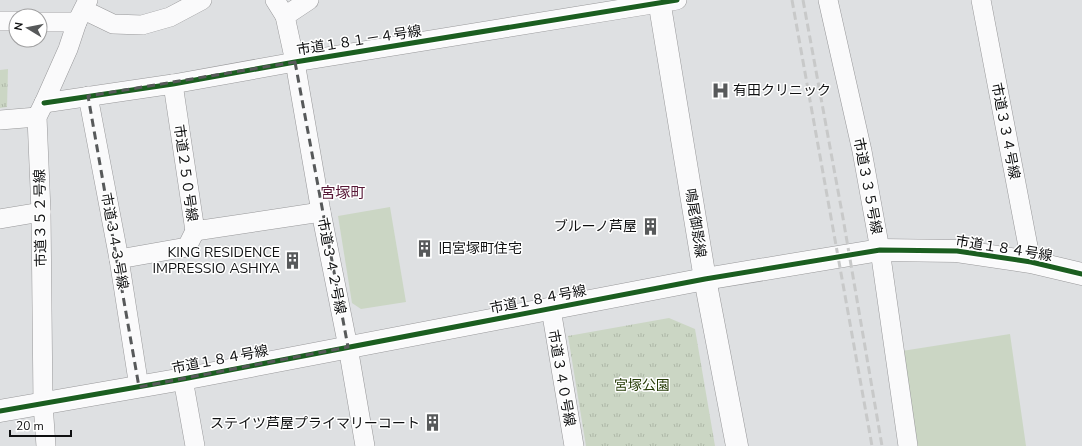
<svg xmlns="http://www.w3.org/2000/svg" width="1082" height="446" font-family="'Nunito Sans','Noto Sans JP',sans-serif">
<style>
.grass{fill:url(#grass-tufts)}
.garden{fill:#cbd6c4}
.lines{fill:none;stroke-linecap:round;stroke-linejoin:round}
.minor-casing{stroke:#98989a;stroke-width:20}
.tertiary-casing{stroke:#98989a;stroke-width:23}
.minor{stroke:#fafafb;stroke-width:19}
.tertiary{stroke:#fafafb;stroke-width:22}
.rail{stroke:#c8c9c9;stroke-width:3;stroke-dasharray:8 4;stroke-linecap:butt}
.cycleway-casing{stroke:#fff;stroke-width:8}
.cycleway{stroke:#1b5e20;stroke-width:5}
.marked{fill:none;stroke:#57595a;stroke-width:3;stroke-dasharray:8 5;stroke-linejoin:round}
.labels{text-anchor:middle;stroke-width:3;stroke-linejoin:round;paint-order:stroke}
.street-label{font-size:14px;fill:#0f1011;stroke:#fff}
.poi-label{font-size:14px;fill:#0f1011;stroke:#fff;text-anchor:end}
.park-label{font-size:14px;fill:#263c07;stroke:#fff}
.neighbourhood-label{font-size:15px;fill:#571736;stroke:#fff}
</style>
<defs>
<pattern id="grass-tufts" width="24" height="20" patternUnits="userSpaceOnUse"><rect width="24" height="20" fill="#cbd6c4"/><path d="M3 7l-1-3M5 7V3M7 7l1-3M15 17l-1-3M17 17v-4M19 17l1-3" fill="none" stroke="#adb7a7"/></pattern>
</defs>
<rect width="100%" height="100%" fill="#dee0e2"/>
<!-- grass -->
<g class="grass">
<path d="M8,69l-1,38 -7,1v-38z"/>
<path d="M669,318l26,11 20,117h-129l-18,-110z"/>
</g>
<!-- garden -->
<g class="garden">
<path d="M390,207l16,95 -45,7 -9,-6 -14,-87z"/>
<path d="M1010,334l16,112h-108l-16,-95z"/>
</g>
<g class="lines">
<defs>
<g id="minor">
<path d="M275,0l10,16 10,46 26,150 27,135 17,99"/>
<path d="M828,0l34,151 18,99 28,196"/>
<path d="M981,0l50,262"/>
<path d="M84,10l29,14 29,1 28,-8 32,-17"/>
<path d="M285,16l24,-16"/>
<path d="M0,21h16"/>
<path d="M40,22h37"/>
<path d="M173,84l22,147 126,-19"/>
<path d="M88,96l31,163 20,128"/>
<path d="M44,103l129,-19 122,-22 382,-62"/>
<path d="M0,120l37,-3"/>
<path d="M0,219l41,-7"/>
<path d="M119,259l68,-12 8,-16"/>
<path d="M551,309l23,137"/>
<path d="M183,379l12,67"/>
<path d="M46,446l-3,-42 -2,-192 -4,-95 7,-14 24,-54 9,-27 11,-22"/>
</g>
<g id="tertiary">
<path d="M659,0l46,279 32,167"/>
<path d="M0,411l183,-32 522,-100 175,-29 77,1 74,11 51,12"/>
</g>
</defs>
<!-- minor casing -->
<use href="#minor" class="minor-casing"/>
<!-- tertiary casing -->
<use href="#tertiary" class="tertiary-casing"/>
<!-- minor -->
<use href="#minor" class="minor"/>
<!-- tertiary -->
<use href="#tertiary" class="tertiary"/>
<!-- rail -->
<g class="rail">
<path d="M792,0l80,446"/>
<path d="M803,0l40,218 39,228"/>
</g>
<defs>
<g id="cycleway">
<path d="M44,103l129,-19 122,-22 382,-62"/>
<path d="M0,411l183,-32 522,-100 175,-29 77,1 74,11 51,12"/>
</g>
</defs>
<!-- cycleway casing -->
<use href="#cycleway" class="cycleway-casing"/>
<!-- cycleway -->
<use href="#cycleway" class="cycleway"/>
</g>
<!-- marked area -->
<path class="marked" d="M295,62l53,285 -209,40 -51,-291z"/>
<!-- icons -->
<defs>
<symbol id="hospital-bare" viewBox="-9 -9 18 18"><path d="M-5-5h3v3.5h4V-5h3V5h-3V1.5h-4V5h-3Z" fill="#57595a" stroke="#fff" stroke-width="2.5" paint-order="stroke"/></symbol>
<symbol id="building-bare" viewBox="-9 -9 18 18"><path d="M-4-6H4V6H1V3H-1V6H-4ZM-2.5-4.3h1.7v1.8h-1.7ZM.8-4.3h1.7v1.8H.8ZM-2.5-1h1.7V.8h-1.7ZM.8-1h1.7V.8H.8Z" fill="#57595a" stroke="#fff" stroke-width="2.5" paint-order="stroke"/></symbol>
</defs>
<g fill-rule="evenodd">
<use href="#hospital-bare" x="708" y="78" width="25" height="25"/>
<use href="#building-bare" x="638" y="214" width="25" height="25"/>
<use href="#building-bare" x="412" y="236" width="25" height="25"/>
<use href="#building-bare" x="280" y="248" width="25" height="25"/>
<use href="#building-bare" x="420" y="410" width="25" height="25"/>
</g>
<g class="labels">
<!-- street labels -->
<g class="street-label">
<text transform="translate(359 40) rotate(-9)" y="5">市道１８１－４号線</text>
<text transform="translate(1006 131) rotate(79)" y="5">市道３３４号線</text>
<text transform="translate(186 173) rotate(82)" y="5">市道２５０号線</text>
<text transform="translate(868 186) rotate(79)" y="5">市道３３５号線</text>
<text transform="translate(40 218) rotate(-91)" y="5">市道３５２号線</text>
<text transform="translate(696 223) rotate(81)" y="5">鳴尾御影線</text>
<text transform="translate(115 241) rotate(80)" y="5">市道３４３号線</text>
<text transform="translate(1004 248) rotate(9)" y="5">市道１８４号線</text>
<text transform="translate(332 266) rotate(79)" y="5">市道３４２号線</text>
<text transform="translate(538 299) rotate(-11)" y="5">市道１８４号線</text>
<text transform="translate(220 359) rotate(-11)" y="5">市道１８４号線</text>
<text transform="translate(562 378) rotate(80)" y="5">市道３４０号線</text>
</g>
<!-- poi labels -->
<g class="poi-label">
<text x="733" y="95" text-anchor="start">有田クリニック</text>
<text x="637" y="231">ブルーノ芦屋</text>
<text x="438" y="253" text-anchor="start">旧宮塚町住宅</text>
<text x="280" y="257">KING RESIDENCE<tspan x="280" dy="16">IMPRESSIO ASHIYA</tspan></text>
<text x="420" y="428">ステイツ芦屋プライマリーコート</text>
</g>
<!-- park labels -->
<g class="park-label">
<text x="642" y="390">宮塚公園</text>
</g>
<!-- neighbourhood labels -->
<g class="neighbourhood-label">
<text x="343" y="198">宮塚町</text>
</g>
</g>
<!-- north arrow -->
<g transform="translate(28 28) rotate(280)"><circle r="19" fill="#ffffff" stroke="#9f9fa0"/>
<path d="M0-3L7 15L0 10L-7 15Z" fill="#57595a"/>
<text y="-6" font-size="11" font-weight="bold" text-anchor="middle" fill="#0f1011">N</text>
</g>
<!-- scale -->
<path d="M10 430v6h61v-6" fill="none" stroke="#0f1011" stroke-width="2"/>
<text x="16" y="430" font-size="12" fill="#0f1011" stroke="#ffffff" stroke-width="3" paint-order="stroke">20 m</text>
</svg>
